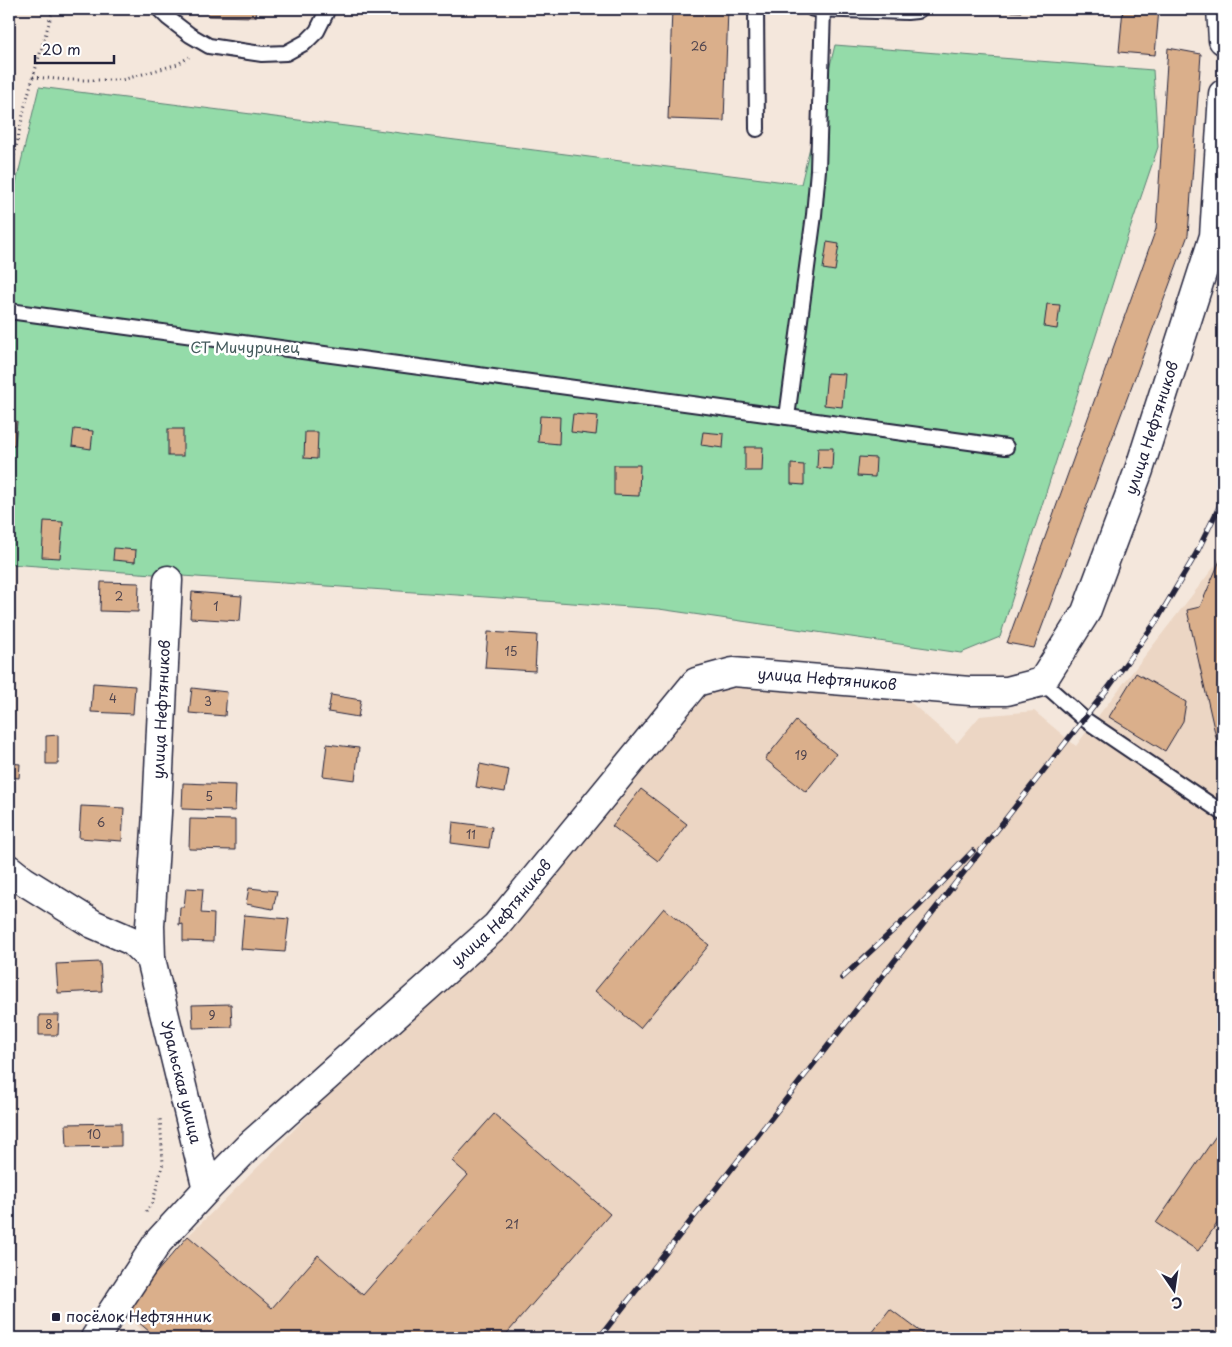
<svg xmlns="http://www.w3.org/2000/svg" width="1232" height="1347" font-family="'Playpen Sans',sans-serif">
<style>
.built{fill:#ecd6c4}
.green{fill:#94dba9;stroke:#5b7e72}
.building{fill:#daaf8b;stroke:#22223b}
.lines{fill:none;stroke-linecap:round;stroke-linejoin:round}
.lane-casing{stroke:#22223b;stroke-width:18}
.street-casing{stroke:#22223b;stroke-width:31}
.secondary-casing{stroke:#22223b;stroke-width:31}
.path{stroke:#22223b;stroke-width:3;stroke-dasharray:1 4;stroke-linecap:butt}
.lane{stroke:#fff;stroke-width:14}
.street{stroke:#fff;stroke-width:28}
.secondary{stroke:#fff;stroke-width:28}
.rail-casing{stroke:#22223b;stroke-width:5.5}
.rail{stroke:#fff;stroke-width:4;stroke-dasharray:11;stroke-linecap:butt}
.poi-dot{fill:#22223b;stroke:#fff;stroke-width:2}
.labels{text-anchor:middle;stroke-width:5;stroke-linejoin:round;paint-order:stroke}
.number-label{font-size:12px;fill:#50454f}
.park-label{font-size:15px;fill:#445a5c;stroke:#fff}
.street-label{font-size:15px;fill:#22223b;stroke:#fff}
.poi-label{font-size:15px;fill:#22223b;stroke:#fff;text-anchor:start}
</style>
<rect width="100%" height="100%" fill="#f4e7dc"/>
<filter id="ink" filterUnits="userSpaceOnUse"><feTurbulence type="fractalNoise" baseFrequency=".02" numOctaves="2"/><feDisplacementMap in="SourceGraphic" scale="10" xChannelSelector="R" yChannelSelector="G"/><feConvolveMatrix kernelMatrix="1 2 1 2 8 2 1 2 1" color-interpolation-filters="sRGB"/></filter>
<g filter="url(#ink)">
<!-- built -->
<path class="built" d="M1223,553v785h-1075l-24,-28 64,-74 76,-75 232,-242 183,-238 222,13 56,49 23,-27 54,-5 42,35 19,-26 126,-162z"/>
<!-- green -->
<path class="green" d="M835,45l318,25 5,77 -30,88 -128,402 -39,16 -302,-44 -650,-45v-352l30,-125 762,97z"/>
<!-- building -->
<g class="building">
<path d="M208,9h48v8l-48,-1z"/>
<path d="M672,9h56l-4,112 -56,-2z"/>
<path d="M969,9h52v3l-52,-2z"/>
<path d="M1123,9h36l-4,46 -36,-3z"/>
<path d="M1168,48l33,6 -13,181 -154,413 -27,-5 149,-414z"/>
<path d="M827,242l12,2 -4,27 -12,-2z"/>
<path d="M1047,304l13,1 -3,24 -13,-2z"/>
<path d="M827,373l18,1 -3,33 -18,-2z"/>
<path d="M573,414l25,2 -2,19 -25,-3z"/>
<path d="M540,416l20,1 -1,27 -21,-2z"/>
<path d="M9,421h8l-2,24h-6z"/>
<path d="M74,429l19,2 -2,18 -19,-3z"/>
<rect x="168" y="429" width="15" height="27"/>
<path d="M305,432h13l-1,27 -13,-1z"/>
<path d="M703,432l21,2 -1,14 -22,-3z"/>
<path d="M745,447h18l-1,24h-17z"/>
<path d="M818,448h15l-1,21 -15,-1z"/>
<path d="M859,457l17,1 -1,19 -18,-1z"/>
<path d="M791,464l13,1v20l-13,-1z"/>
<path d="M614,465h26l-1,31 -25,-1z"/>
<path d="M44,521l19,1 -3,36 -18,-1z"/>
<path d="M114,548l22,2 -1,12 -22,-2z"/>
<path d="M1221,558l2,11v199l-36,-158 13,-3z"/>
<path d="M101,582l38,1 -1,29 -38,-1z"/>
<path d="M192,592l50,4 -2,25 -50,-3z"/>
<path d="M488,632l49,3 -2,36 -50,-3z"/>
<path d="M1136,673l50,29 -3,19 -18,30 -56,-34z"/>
<path d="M93,683l42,3 -2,28 -42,-2z"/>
<path d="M192,688l35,4 -2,24 -36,-3z"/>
<path d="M331,695l30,5 -3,17 -30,-5z"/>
<path d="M796,721l40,33 -30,38 -41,-33z"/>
<path d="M58,735v29h-12v-28z"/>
<path d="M327,744l32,4 -4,32 -32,-4z"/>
<path d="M9,763l11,1 -1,14 -10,-1z"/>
<path d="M480,764l29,6 -4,22 -29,-5z"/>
<path d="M183,783l53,2 -1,26 -53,-2z"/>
<path d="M641,789l46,35 -29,37 -46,-35z"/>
<path d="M81,806l43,2 -2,33 -43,-3z"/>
<path d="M190,819l45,1v30l-46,-1z"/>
<path d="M453,822l39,5 -3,21 -38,-5z"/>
<path d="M186,888l17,1 -2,24 13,1 -1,28 -30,-1v-17l-4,1 1,-18h4z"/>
<path d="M249,888l28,3 -4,18 -27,-5z"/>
<path d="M664,908l45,37 -69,83 -45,-37z"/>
<path d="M244,915l45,4 -4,33 -44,-3z"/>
<path d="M100,962l2,29 -44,2 -2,-29z"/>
<path d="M231,1004l1,23 -39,1 -1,-23z"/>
<path d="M39,1015h20l-1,20h-19z"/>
<path d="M494,1114l116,100 -107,124h-346l-33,-28 64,-74 84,72 46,-53 45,40 105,-120 -16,-14z"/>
<path d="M121,1123v23l-54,1 -1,-23z"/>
<path d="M1222,1127l1,88 -25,36 -42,-28z"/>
<path d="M890,1309l39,29h-62z"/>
</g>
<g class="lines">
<defs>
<g id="lane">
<path d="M159,9l9,9 22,17 19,11 53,8 24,-1 20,-11 11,-11 9,-18v-4"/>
<path d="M756,9l1,120"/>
<path d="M813,9l94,3 10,-1 3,-2"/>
<path d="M9,311l778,106 27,-202 4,-45 5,-161"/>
<path d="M787,417l219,30"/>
<path d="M1042,682l42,37 139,94"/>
</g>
<g id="street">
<path id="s1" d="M151,959l-1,-33 7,-113 11,-233"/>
</g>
<g id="secondary">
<path d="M1221,9l2,31"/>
<path id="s2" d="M9,869l15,12 69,43 39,17 19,18 56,230"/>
<path id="s3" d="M95,1338l63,-96 49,-53 42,-43 247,-220 200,-244 37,-10 237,19h37l35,-9 44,-70 53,-142 75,-234 9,-142"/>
</g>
</defs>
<!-- lane casing -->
<use href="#lane" class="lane-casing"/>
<!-- street casing -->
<use href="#street" class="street-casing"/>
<!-- secondary casing -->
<use href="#secondary" class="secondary-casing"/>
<!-- path -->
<g class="path">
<path d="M33,77l36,3h53l56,-16 11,-7"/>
<path d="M9,180l16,-75 28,-96"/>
<path d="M146,1212l7,-11 10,-38 -3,-46"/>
</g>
<!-- lane -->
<use href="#lane" class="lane"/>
<!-- street -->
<use href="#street" class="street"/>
<!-- secondary -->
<use href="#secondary" class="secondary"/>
<defs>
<g id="rail">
<path d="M842,978l73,-68 58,-59"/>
<path d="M599,1338l510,-651 48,-67 39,-66 27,-55"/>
</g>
</defs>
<!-- rail casing -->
<use href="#rail" class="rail-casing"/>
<!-- rail -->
<use href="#rail" class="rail"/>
</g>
</g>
<!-- markers -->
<rect class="poi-dot" x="51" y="1312" width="10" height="10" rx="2.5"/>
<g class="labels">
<!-- number labels -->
<g class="number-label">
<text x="699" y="51">26</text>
<text x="119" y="601">2</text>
<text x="216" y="611">1</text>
<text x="511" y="656">15</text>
<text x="113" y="703">4</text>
<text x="208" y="706">3</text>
<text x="801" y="760">19</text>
<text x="209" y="801">5</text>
<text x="101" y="827">6</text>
<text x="471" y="839">11</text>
<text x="212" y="1020">9</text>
<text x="49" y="1029">8</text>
<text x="94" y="1139">10</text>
<text x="512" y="1229">21</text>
</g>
<!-- park labels -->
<g class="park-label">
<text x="245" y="353">СТ Мичуринец</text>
</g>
<!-- street labels -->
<g class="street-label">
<text dy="5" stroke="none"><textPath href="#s3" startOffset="1521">улица Нефтяников</textPath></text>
<text dy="5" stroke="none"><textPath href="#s3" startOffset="1026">улица Нефтяников</textPath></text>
<text dy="5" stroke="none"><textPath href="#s1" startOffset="250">улица Нефтяников</textPath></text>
<text dy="5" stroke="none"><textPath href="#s3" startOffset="591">улица Нефтяников</textPath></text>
<text dy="5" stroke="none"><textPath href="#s2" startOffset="296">Уральская улица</textPath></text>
</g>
<!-- poi labels -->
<g class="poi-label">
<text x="66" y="1322">посёлок Нефтянник</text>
</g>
</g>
<!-- margin -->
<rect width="1232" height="1347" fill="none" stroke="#fff" stroke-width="30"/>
<rect x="15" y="15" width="1202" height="1317" fill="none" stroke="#22223b" stroke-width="2" filter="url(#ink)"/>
<!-- north arrow -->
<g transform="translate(1174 1290) rotate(167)" stroke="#ffffff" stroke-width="4" paint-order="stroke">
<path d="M0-4L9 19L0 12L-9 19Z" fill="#22223b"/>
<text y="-8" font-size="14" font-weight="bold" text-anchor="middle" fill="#22223b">С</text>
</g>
<!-- scale -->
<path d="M35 55v8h79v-8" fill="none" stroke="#22223b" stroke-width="2.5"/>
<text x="42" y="55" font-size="15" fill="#22223b" stroke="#ffffff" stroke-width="4" paint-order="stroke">20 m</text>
</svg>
